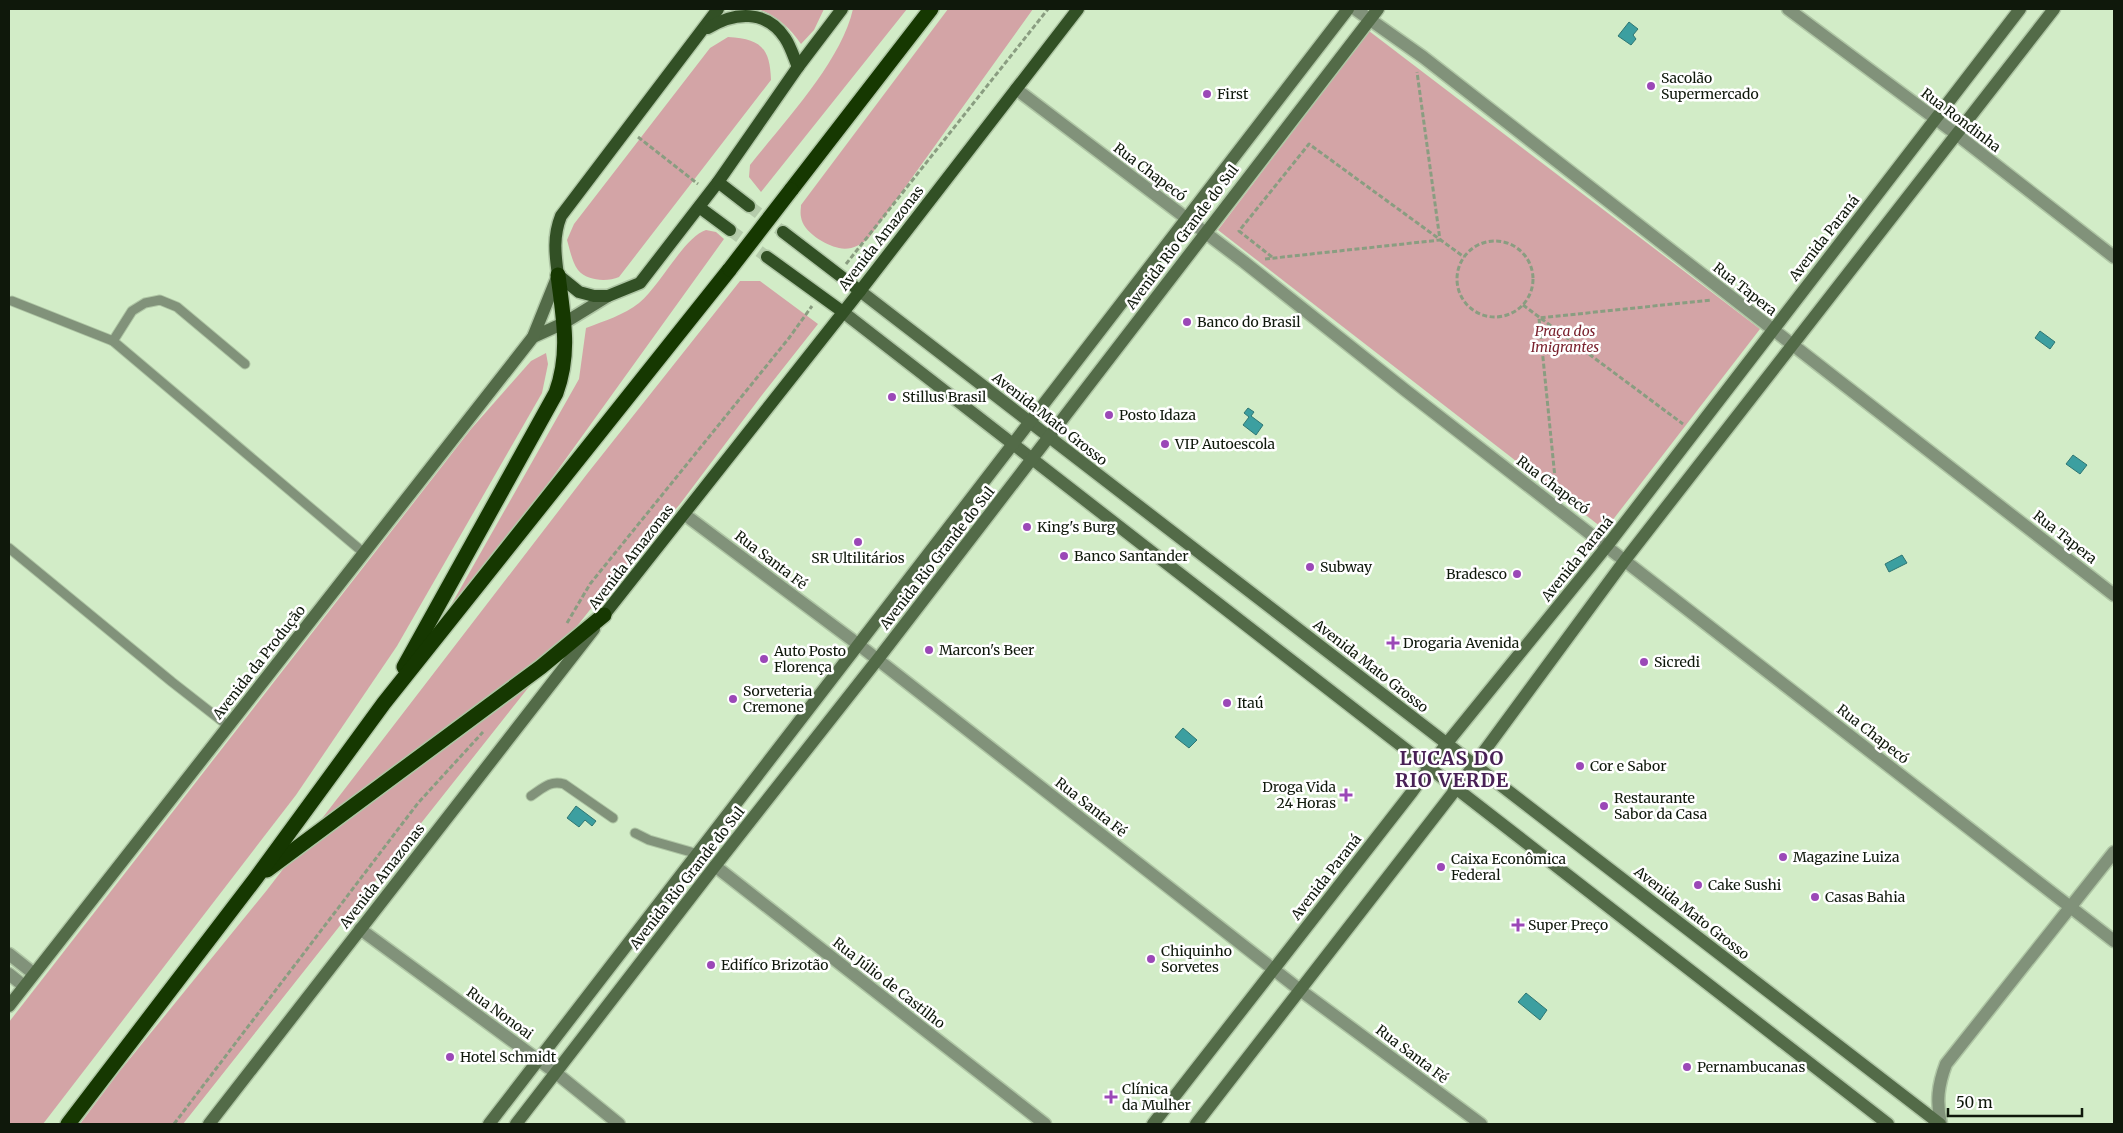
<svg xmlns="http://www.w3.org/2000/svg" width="2123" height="1133" font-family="Merriweather,serif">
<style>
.green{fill:#d3a4a6}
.water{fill:#3c9fa0;stroke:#2e7673}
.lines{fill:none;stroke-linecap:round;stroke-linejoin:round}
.primary-tunnel{stroke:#b5ccab;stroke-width:12;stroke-dasharray:12 6;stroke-linecap:butt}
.lane-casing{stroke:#afc6a5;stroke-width:11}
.street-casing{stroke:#afc6a5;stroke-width:15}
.secondary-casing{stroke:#afc6a5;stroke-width:15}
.primary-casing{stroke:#afc6a5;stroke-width:15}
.highway-casing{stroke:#afc6a5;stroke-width:18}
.path{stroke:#8a9d81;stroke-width:3;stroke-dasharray:5 2.5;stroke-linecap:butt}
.lane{stroke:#81927a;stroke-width:9}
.street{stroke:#81927a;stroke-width:12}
.secondary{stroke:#536b48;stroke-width:12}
.primary{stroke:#325025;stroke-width:12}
.highway{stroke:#163801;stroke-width:15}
.highway-bridge-casing{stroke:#afc6a5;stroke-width:18;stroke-linecap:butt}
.highway-bridge{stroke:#163801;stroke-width:15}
.poi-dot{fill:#9b48b7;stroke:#fff;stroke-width:2}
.labels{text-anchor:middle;stroke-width:5;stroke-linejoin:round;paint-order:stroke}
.poi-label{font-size:14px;fill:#0f180b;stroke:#fff;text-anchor:start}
.street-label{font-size:14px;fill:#0f180b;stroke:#fff}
.park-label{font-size:14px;font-style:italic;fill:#7a232f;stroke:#fff}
.district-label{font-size:19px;font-weight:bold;letter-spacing:1px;fill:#492156;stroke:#fff}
</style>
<rect width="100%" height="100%" fill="#d2ecc7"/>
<!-- green -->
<g class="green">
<path d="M758,9h66l-10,21 -13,14c-12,-17 -24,-28 -43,-35z"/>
<path d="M853,9h54l-146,183 -12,-15 1,-12c34,-43 91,-103 103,-156z"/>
<path d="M948,9h85l-165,230c-8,6 -18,12 -29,9 -14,-3 -36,-16 -38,-31 -1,-4 0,-9 0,-12z"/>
<path d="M1369,31l391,298 -155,201 -387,-300z"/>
<path d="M728,37c32,2 42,10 43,43l-152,197c-12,5 -32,4 -41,-7 -6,-8 -8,-20 -11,-30l7,-16 136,-176z"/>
<path d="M706,230l10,2 8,7 -308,428 163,-288 7,-51c18,-7 38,-13 53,-25 21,-17 45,-66 67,-73z"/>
<path d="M740,281h20l58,43 -56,71 -82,109 -91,107 -406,513h-103l39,-52 148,-182 320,-416z"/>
<path d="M546,353l2,11 -6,29 -145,253 -101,149 -253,329h-34v-102l462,-593 60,-68z"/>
</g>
<!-- water -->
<g class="water">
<path d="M1629,22l9,7 -5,6 3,4 -5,6 -13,-9z"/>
<path d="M2040,331l15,11 -5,7 -15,-11z"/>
<path d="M1248,408l6,4 -3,4 12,9 -7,10 -13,-10 6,-8 -5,-4z"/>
<path d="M2073,455l14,10 -7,9 -14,-10z"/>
<path d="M1902,555l5,8 -18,9 -4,-8z"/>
<path d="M1183,728l14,12 -8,8 -14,-11z"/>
<path d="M576,806l20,15 -4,5 -7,-6 -6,7 -12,-9z"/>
<path d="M1526,993l21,17 -7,10 -22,-18z"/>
</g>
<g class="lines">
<!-- primary-tunnel -->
<g class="primary-tunnel">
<path d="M749,206l34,26"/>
<path d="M730,230l37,27"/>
</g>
<defs>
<g id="lane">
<path d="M12,301l101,40"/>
<path d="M245,364l-68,-57 -17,-7 -15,3 -13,8 -19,30 251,212"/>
<path d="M9,548l163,134 55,43"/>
<path d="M531,796c12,-8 19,-16 33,-12l49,34"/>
<path d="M635,833l14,7 49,14"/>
</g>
<g id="street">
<path d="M1355,9l68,48 691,538"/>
<path d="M1788,9l168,125 158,123"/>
<path d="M1016,89l228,173 161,128 709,551"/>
<path d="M684,514l175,131 441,345 181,134"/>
<path d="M715,866l330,258"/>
<path d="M360,929l196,144 63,51"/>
<path d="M9,954l24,19"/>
<path d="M9,974l15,12"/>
<path d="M1941,1124c-5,-22 -3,-39 5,-60l168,-212"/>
</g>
<g id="secondary">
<path d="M860,291l1080,833"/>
<path d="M843,312l1045,812"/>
<path d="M533,337l31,-14 44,-27"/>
<path d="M9,1006l524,-669 25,-62"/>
<path d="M209,1124l385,-495"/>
<path d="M489,1124l859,-1115"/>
<path d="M516,1124l199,-258 163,-207 500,-650"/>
<path d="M1153,1124l259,-332 35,-49 160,-197 413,-537"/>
<path d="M1196,1124l267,-344 162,-220 429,-551"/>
</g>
<g id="primary">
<path d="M718,9l-157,207c-8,20 -6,38 -3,59l21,17 15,4h14l32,-13 78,-101 80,-115 44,-58"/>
<path d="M708,28c26,-16 58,-19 77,10 6,9 9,20 13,29"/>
<path d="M718,182l31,24"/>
<path d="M699,207l31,23"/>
<path d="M783,232l77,59"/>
<path d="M767,257l76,55"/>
<path d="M604,615l256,-324 218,-282"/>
</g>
<g id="highway">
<path d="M791,190l140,-181"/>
<path d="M404,667l152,-274c15,-41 7,-76 2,-118"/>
<path d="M267,870l274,-203 63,-52"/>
<path d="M68,1124l188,-246 128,-175 346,-434"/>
</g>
</defs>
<!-- lane casing -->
<use href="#lane" class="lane-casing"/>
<!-- street casing -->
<use href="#street" class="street-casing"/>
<!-- secondary casing -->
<use href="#secondary" class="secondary-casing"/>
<!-- primary casing -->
<use href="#primary" class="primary-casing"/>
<!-- highway casing -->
<use href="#highway" class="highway-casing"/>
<!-- path -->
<g class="path">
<path d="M638,137l60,47"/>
<circle cx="1495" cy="279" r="38"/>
<path d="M1272,257l-33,-26 70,-87 155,113"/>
<path d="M1265,259l175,-19 -23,-168"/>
<path d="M846,264l202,-255"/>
<path d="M1523,305l160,119"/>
<path d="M1556,488l-17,-170 172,-18"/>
<path d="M567,623l23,-39 199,-246 23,-32"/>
<path d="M174,1124l244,-321 65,-71"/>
</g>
<!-- lane -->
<use href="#lane" class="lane"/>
<!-- street -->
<use href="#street" class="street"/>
<!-- secondary -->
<use href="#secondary" class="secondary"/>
<!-- primary -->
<use href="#primary" class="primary"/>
<!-- highway -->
<use href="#highway" class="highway"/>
<defs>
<path id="highway-bridge" d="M730,269l61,-79"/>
</defs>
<!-- highway-bridge casing -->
<use href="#highway-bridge" class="highway-bridge-casing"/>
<!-- highway-bridge -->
<use href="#highway-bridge" class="highway-bridge"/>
</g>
<!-- markers -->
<g class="poi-dot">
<circle cx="1651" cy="86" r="5"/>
<circle cx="1207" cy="94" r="5"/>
<circle cx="1187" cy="322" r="5"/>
<circle cx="892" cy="397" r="5"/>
<circle cx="1109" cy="415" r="5"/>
<circle cx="1165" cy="444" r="5"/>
<circle cx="1027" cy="527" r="5"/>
<circle cx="858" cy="542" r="5"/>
<circle cx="1064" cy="556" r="5"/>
<circle cx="1310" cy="567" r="5"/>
<circle cx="1517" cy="574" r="5"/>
<path d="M1390.5 635.5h5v5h5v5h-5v5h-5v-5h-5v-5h5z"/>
<circle cx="929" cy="650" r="5"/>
<circle cx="764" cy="659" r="5"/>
<circle cx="1644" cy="662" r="5"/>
<circle cx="733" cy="699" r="5"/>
<circle cx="1227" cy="703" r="5"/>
<circle cx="1580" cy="766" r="5"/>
<path d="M1343.5 787.5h5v5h5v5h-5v5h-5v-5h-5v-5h5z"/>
<circle cx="1604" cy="806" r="5"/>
<circle cx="1783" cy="857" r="5"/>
<circle cx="1441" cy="867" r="5"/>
<circle cx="1698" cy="885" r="5"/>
<circle cx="1815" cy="897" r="5"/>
<path d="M1515.5 917.5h5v5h5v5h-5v5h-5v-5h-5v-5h5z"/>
<circle cx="1151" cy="959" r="5"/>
<circle cx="711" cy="965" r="5"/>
<circle cx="450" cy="1057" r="5"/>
<circle cx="1687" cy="1067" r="5"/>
<path d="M1108.5 1089.5h5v5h5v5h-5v5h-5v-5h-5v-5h5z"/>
</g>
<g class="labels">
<!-- poi labels -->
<g class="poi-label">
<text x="1661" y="83">Sacolão<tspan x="1661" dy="16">Supermercado</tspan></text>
<text x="1217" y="99">First</text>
<text x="1197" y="327">Banco do Brasil</text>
<text x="902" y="402">Stillus Brasil</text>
<text x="1119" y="420">Posto Idaza</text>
<text x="1175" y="449">VIP Autoescola</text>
<text x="1037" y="532">King's Burg</text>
<text x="1074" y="561">Banco Santander</text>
<text x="858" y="563" text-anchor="middle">SR Ultilitários</text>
<text x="1320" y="572">Subway</text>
<text x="1507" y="579" text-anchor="end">Bradesco</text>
<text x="1403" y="648">Drogaria Avenida</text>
<text x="939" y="655">Marcon's Beer</text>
<text x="774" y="656">Auto Posto<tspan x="774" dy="16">Florença</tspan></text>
<text x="1654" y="667">Sicredi</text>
<text x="743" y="696">Sorveteria<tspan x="743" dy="16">Cremone</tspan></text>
<text x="1237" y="708">Itaú</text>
<text x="1590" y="771">Cor e Sabor</text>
<text x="1336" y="792" text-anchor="end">Droga Vida<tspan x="1336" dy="16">24 Horas</tspan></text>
<text x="1614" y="803">Restaurante<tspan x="1614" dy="16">Sabor da Casa</tspan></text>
<text x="1793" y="862">Magazine Luiza</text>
<text x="1451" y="864">Caixa Econômica<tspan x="1451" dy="16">Federal</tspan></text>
<text x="1708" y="890">Cake Sushi</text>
<text x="1825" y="902">Casas Bahia</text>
<text x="1528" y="930">Super Preço</text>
<text x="1161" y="956">Chiquinho<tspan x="1161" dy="16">Sorvetes</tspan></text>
<text x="721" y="970">Edifíco Brizotão</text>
<text x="460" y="1062">Hotel Schmidt</text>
<text x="1697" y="1072">Pernambucanas</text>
<text x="1122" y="1094">Clínica<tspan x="1122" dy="16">da Mulher</tspan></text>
</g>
<!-- street labels -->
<g class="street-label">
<text transform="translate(1961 120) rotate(37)" y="5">Rua Rondinha</text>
<text transform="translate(1150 172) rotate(37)" y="5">Rua Chapecó</text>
<text transform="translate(1182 237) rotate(-53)" y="5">Avenida Rio Grande do Sul</text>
<text transform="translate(881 238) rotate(-52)" y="5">Avenida Amazonas</text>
<text transform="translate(1824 238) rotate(-52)" y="5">Avenida Paraná</text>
<text transform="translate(1745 289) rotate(38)" y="5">Rua Tapera</text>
<text transform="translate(1050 419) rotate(38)" y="5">Avenida Mato Grosso</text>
<text transform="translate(1553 485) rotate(37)" y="5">Rua Chapecó</text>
<text transform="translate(2065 537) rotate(38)" y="5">Rua Tapera</text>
<text transform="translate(631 557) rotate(-52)" y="5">Avenida Amazonas</text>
<text transform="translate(937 558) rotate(-52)" y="5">Avenida Rio Grande do Sul</text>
<text transform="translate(1577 559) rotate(-51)" y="5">Avenida Paraná</text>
<text transform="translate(771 560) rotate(37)" y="5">Rua Santa Fé</text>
<text transform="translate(259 662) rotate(-52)" y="5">Avenida da Produção</text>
<text transform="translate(1371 666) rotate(38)" y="5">Avenida Mato Grosso</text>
<text transform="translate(1873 734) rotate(38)" y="5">Rua Chapecó</text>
<text transform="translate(1091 807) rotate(38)" y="5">Rua Santa Fé</text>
<text transform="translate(382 876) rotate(-52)" y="5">Avenida Amazonas</text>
<text transform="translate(1326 877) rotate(-52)" y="5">Avenida Paraná</text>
<text transform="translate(687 878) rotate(-52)" y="5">Avenida Rio Grande do Sul</text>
<text transform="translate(1692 913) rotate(38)" y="5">Avenida Mato Grosso</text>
<text transform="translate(889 983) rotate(38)" y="5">Rua Júlio de Castilho</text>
<text transform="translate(500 1013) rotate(36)" y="5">Rua Nonoai</text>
<text transform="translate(1412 1054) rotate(37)" y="5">Rua Santa Fé</text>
</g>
<!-- park labels -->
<g class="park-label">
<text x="1565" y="336">Praça dos<tspan x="1565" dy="16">Imigrantes</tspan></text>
</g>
<!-- district labels -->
<g class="district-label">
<text x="1452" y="765">LUCAS DO<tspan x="1452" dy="22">RIO VERDE</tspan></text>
</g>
</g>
<!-- border -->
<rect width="2123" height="1133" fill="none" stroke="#0f180b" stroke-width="20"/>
<!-- scale -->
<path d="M1948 1108v8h134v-8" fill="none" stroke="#0f180b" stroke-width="2.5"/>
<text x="1956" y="1108" font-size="15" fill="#0f180b" stroke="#ffffff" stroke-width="4" paint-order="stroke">50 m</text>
</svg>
